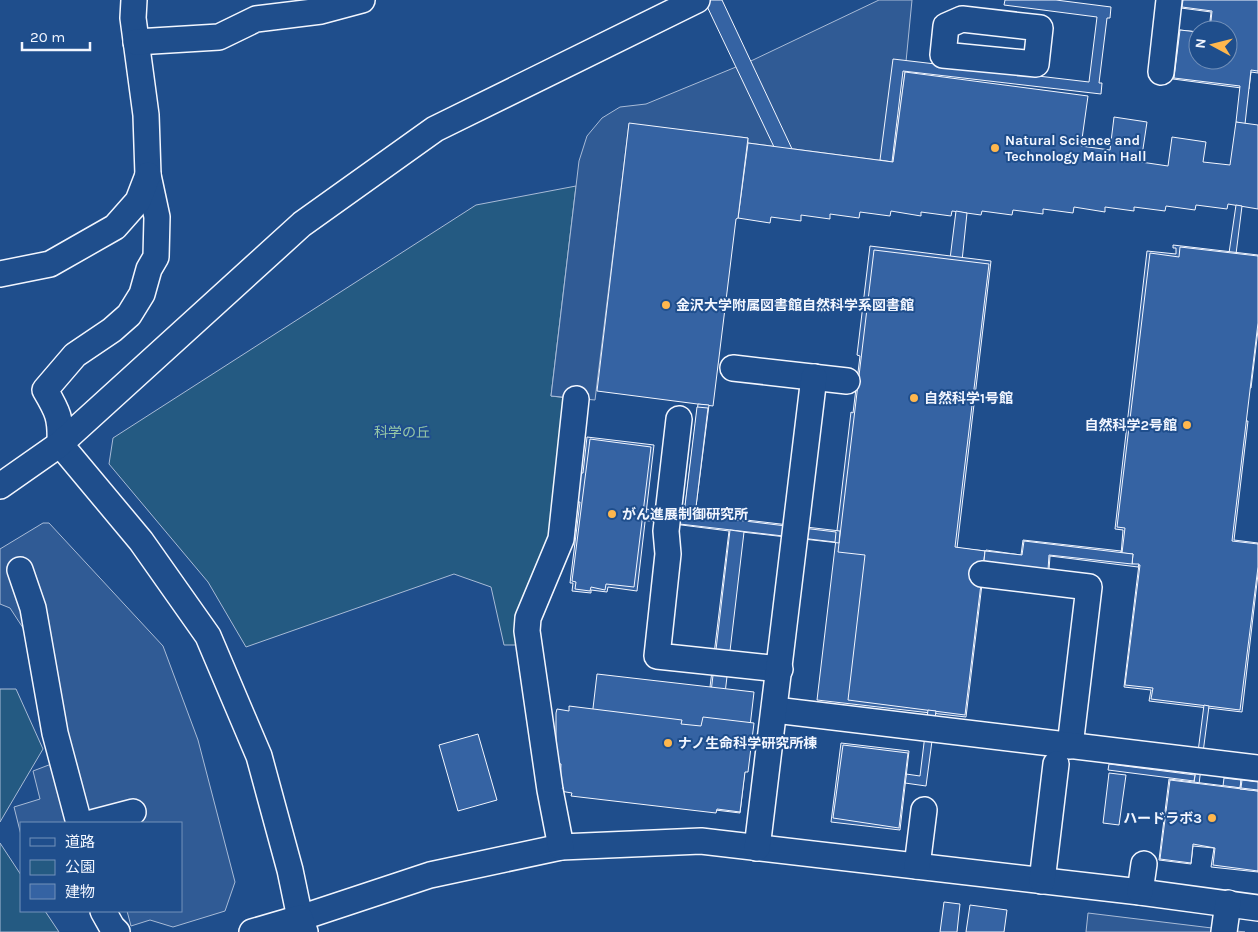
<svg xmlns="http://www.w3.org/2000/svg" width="1258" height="932" font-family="Karla,'Noto Sans JP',sans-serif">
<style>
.green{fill:#245a82;stroke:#a8bbd7}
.parking{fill:#305b95;stroke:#a8bbd7}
.building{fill:#3563a3;stroke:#f2f6ff}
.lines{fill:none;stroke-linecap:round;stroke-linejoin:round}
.minor-casing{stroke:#f2f6ff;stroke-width:28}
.minor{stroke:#1f4e8c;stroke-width:25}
.poi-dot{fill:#ffb74d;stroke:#1f4e8c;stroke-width:2}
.labels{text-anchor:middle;stroke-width:4;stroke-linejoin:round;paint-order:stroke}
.poi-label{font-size:14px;font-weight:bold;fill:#f2f6ff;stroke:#1f4e8c;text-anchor:start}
.park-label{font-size:14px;fill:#97c8a6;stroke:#1f4e8c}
</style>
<rect width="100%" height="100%" fill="#1f4e8c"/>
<!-- green -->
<g class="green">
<path d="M576,186l-25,210 25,3 -48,246h-24l-13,-58 -37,-13 -208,73 -38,-65 -99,-118 4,-26 363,-233z"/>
<path d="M0,689h16l27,60 -43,73z"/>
<path d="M0,843l21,32v36h24l14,21h-59z"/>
</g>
<!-- parking -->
<g class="parking">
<path d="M879,0h33l-7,72 -12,90 -145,-19v-5l-119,-14 -34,276 -44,-4 28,-235 8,-25 15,-18 18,-11 26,-3 107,-44z"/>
<path d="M43,523h6l114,123 35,94 37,142 -10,29 -52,16 -23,-7 -19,6 -4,-15h54v-88h-160v12l-7,-28 26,-8 -7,-28 21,-8 -29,-132 -15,-23 -10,-4v-55z"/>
<path d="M1088,913l157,19h-159z"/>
</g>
<!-- building -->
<g class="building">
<path d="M704,0h18l71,151 -18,-2z"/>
<path d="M1005,0h51l55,7 -1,11h-3l-8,65h3l-1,11 -198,-23 -11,91 -12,-2 13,-101 196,23 8,-65 -93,-12z"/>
<path d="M1182,0h76v73l-7,-1 -2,17 -76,-10 6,-49 19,2v28h30v-30h-19l2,-18 -30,-4z"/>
<path d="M1183,0h75v71l-7,-1 -6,54 -9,-2 4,-36 -66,-8 6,-48 18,2v28h30v-30h-18l2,-19 -30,-4z"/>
<path d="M905,72l183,24 -7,50 29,4 4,-33 33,5 -6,40 27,4 4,-29 34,5 -3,20 27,3 6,-43 22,3v84l-30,-5 -1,5 -31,-4 -1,5 -29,-4 -1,5 -31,-4v4l-29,-4v5l-31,-5 -1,6 -30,-4v5l-30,-4 -1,5 -30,-4 -1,4 -29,-4 -1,5 -30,-4v4l-30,-5 -1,5 -30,-4 -1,6 -29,-4v5l-29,-4v6l-30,-4 -1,6 -32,-5 10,-75 145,19z"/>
<path d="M629,123l119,15 -10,80 -2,1 -23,187 -116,-15z"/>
<path d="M1236,205l6,1 -6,48 -7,-1z"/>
<path d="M956,211l11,2 -5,48 -12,-2z"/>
<path d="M1173,245l85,10v75l-7,58h-3l-4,33h4l-14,119 24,3v31l-16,138 -93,-11 2,-11 -27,-3 15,-123h-7v-8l-11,-1 2,-25 -8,-1 32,-278 29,3v-6h-3z"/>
<path d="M870,246l121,15 -34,287 29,3 -20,166 -149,-17 34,-288 2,1 7,-57 -3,-1z"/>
<path d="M1180,247l78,9v67l-26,218 26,3v23l-18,143 -89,-11 2,-11 -28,-3 15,-120 -8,-1 1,-10 -11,-1 3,-25 -8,-1 33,-274 29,4z"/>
<path d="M874,250l115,14 -34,283 30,4 -20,164 -117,-15 17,-145 -27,-3z"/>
<path d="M698,404l11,1 -14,109 145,17 -1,12 -97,-11 -19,157 -13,-2 19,-156 -87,-11 2,-11 40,5z"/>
<path d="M697,407l11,1 -13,107 141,17 -1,10 -190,-22 1,-11 38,5z"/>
<path d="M587,437l67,8 -17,146 -29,-4 -1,5 -16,-2v3l-19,-2 1,-8h-3l10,-81h-3l4,-29h2z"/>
<path d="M590,439l61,8 -17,140 -28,-3 -1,6 -14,-3 -1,4 -15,-2 1,-7 -4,-1z"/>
<path d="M730,530l14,2 -22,187 -14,-1z"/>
<path d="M1023,540l98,11v4l11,1v8h7l-1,3 -88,-11 -1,14 -64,-8 1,-12 35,5z"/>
<path d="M1024,541l109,13 -1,10 -83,-9 -1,15 -64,-9 1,-10 37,4z"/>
<path d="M597,674l157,18 -14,121 -157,-19z"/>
<path d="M1204,705l5,1 -10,78 -5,-1z"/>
<path d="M569,706l113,14 -1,4 20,2 2,-9 51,6 -6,49h-3l-5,40 -23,-3 -1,4 -145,-17 1,-3 -12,-2 1,-27 -5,-1v-50l1,-4 12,2z"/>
<path d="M928,710l8,1 -10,75 -21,-3 1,-9 14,2z"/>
<path d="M478,734l19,66 -39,11 -19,-66z"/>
<path d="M841,743l68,8 -9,79 -69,-8z"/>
<path d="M843,745l65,8 -9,75 -66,-10z"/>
<path d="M1109,764l86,11 -1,6 -86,-11z"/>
<path d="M1109,773l17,2 -7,50 -16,-2z"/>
<path d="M1224,778l17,2 -1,8 -17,-2z"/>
<path d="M1169,779l89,11v82l-47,-5 3,-19 -21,-2 -2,18 -32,-4z"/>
<path d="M1170,780l88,11v80l-45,-6 2,-17 -22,-4 -2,19 -31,-4z"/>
<path d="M1241,780l17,2v9l-18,-2z"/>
<path d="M1242,780l16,2v8l-17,-2z"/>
<path d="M944,902l16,2 -3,28h-17z"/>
<path d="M970,905l37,5 -3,22h-38z"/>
</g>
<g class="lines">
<defs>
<g id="minor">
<path d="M134,0l-1,18 13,97 2,60 9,42 -1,40 -7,12 -7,25 -13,21 -17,15 -37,25 -30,35c13,22 16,28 15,54l81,97 67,95 51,120 31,114 10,48 130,-43 131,-28 140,-6 439,51 118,16"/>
<path d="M962,19l78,9 -4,36 -93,-9 3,-29z"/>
<path d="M136,42l83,-5 37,-18 65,-8 41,-11"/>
<path d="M1161,72l8,-72"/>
<path d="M0,274l50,-10 65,-37 23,-26 10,-26"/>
<path d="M733,368l114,13"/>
<path d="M679,419l-13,112 2,23 -11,102 123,13"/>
<path d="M0,486l60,-42 242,-220 133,-95 262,-129"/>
<path d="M20,570l13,38 22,125 24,90"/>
<path d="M982,574l107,13 -19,159"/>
<path d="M775,710l483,58"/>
<path d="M91,823l42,-11"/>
<path d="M561,847l-11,-57 -23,-159 1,-13 33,-79 15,-140"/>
<path d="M757,848l57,-471"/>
<path d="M917,866l7,-56"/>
<path d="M1042,881l14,-117"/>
<path d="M1140,892l4,-28"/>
<path d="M103,911l9,16 5,5"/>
<path d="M252,932l48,-14 5,14"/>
<path d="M1224,932l4,-29"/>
</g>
</defs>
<!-- minor casing -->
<use href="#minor" class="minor-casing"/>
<!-- minor -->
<use href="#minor" class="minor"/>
</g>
<!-- markers -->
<g class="poi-dot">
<circle cx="995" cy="148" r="5"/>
<circle cx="666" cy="305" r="5"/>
<circle cx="914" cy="398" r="5"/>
<circle cx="1187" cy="425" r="5"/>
<circle cx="612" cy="514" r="5"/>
<circle cx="668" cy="743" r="5"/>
<circle cx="1212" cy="818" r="5"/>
</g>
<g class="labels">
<!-- poi labels -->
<g class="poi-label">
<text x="1005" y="145">Natural Science and<tspan x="1005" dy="16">Technology Main Hall</tspan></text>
<text x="676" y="310">金沢大学附属図書館自然科学系図書館</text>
<text x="924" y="403">自然科学1号館</text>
<text x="1177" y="430" text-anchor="end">自然科学2号館</text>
<text x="622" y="519">がん進展制御研究所</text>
<text x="678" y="748">ナノ生命科学研究所棟</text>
<text x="1202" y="823" text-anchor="end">ハードラボ3</text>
</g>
<!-- park labels -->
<g class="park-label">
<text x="402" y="437">科学の丘</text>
</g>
</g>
<!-- legend -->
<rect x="20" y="822" width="162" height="90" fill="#1f4e8c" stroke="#7391ba"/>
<rect x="30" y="838" width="25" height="8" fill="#1f4e8c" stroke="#7391ba"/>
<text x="65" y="847" font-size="15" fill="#f2f6ff">道路</text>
<rect x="30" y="860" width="25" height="15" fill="#245a82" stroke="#7391ba"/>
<text x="65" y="872" font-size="15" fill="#f2f6ff">公園</text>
<rect x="30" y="884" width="25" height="15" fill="#3563a3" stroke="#7391ba"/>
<text x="65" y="897" font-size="15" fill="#f2f6ff">建物</text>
<!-- north arrow -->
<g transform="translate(1213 45) rotate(277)"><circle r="24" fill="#1f4e8c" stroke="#7391ba"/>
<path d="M0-4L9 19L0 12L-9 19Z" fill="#ffb74d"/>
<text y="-8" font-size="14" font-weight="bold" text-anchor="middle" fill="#f2f6ff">N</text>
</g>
<!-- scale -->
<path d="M22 42v8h68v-8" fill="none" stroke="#f2f6ff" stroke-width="2.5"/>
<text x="30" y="42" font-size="15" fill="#f2f6ff" stroke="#1f4e8c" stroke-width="4" paint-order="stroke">20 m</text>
</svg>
